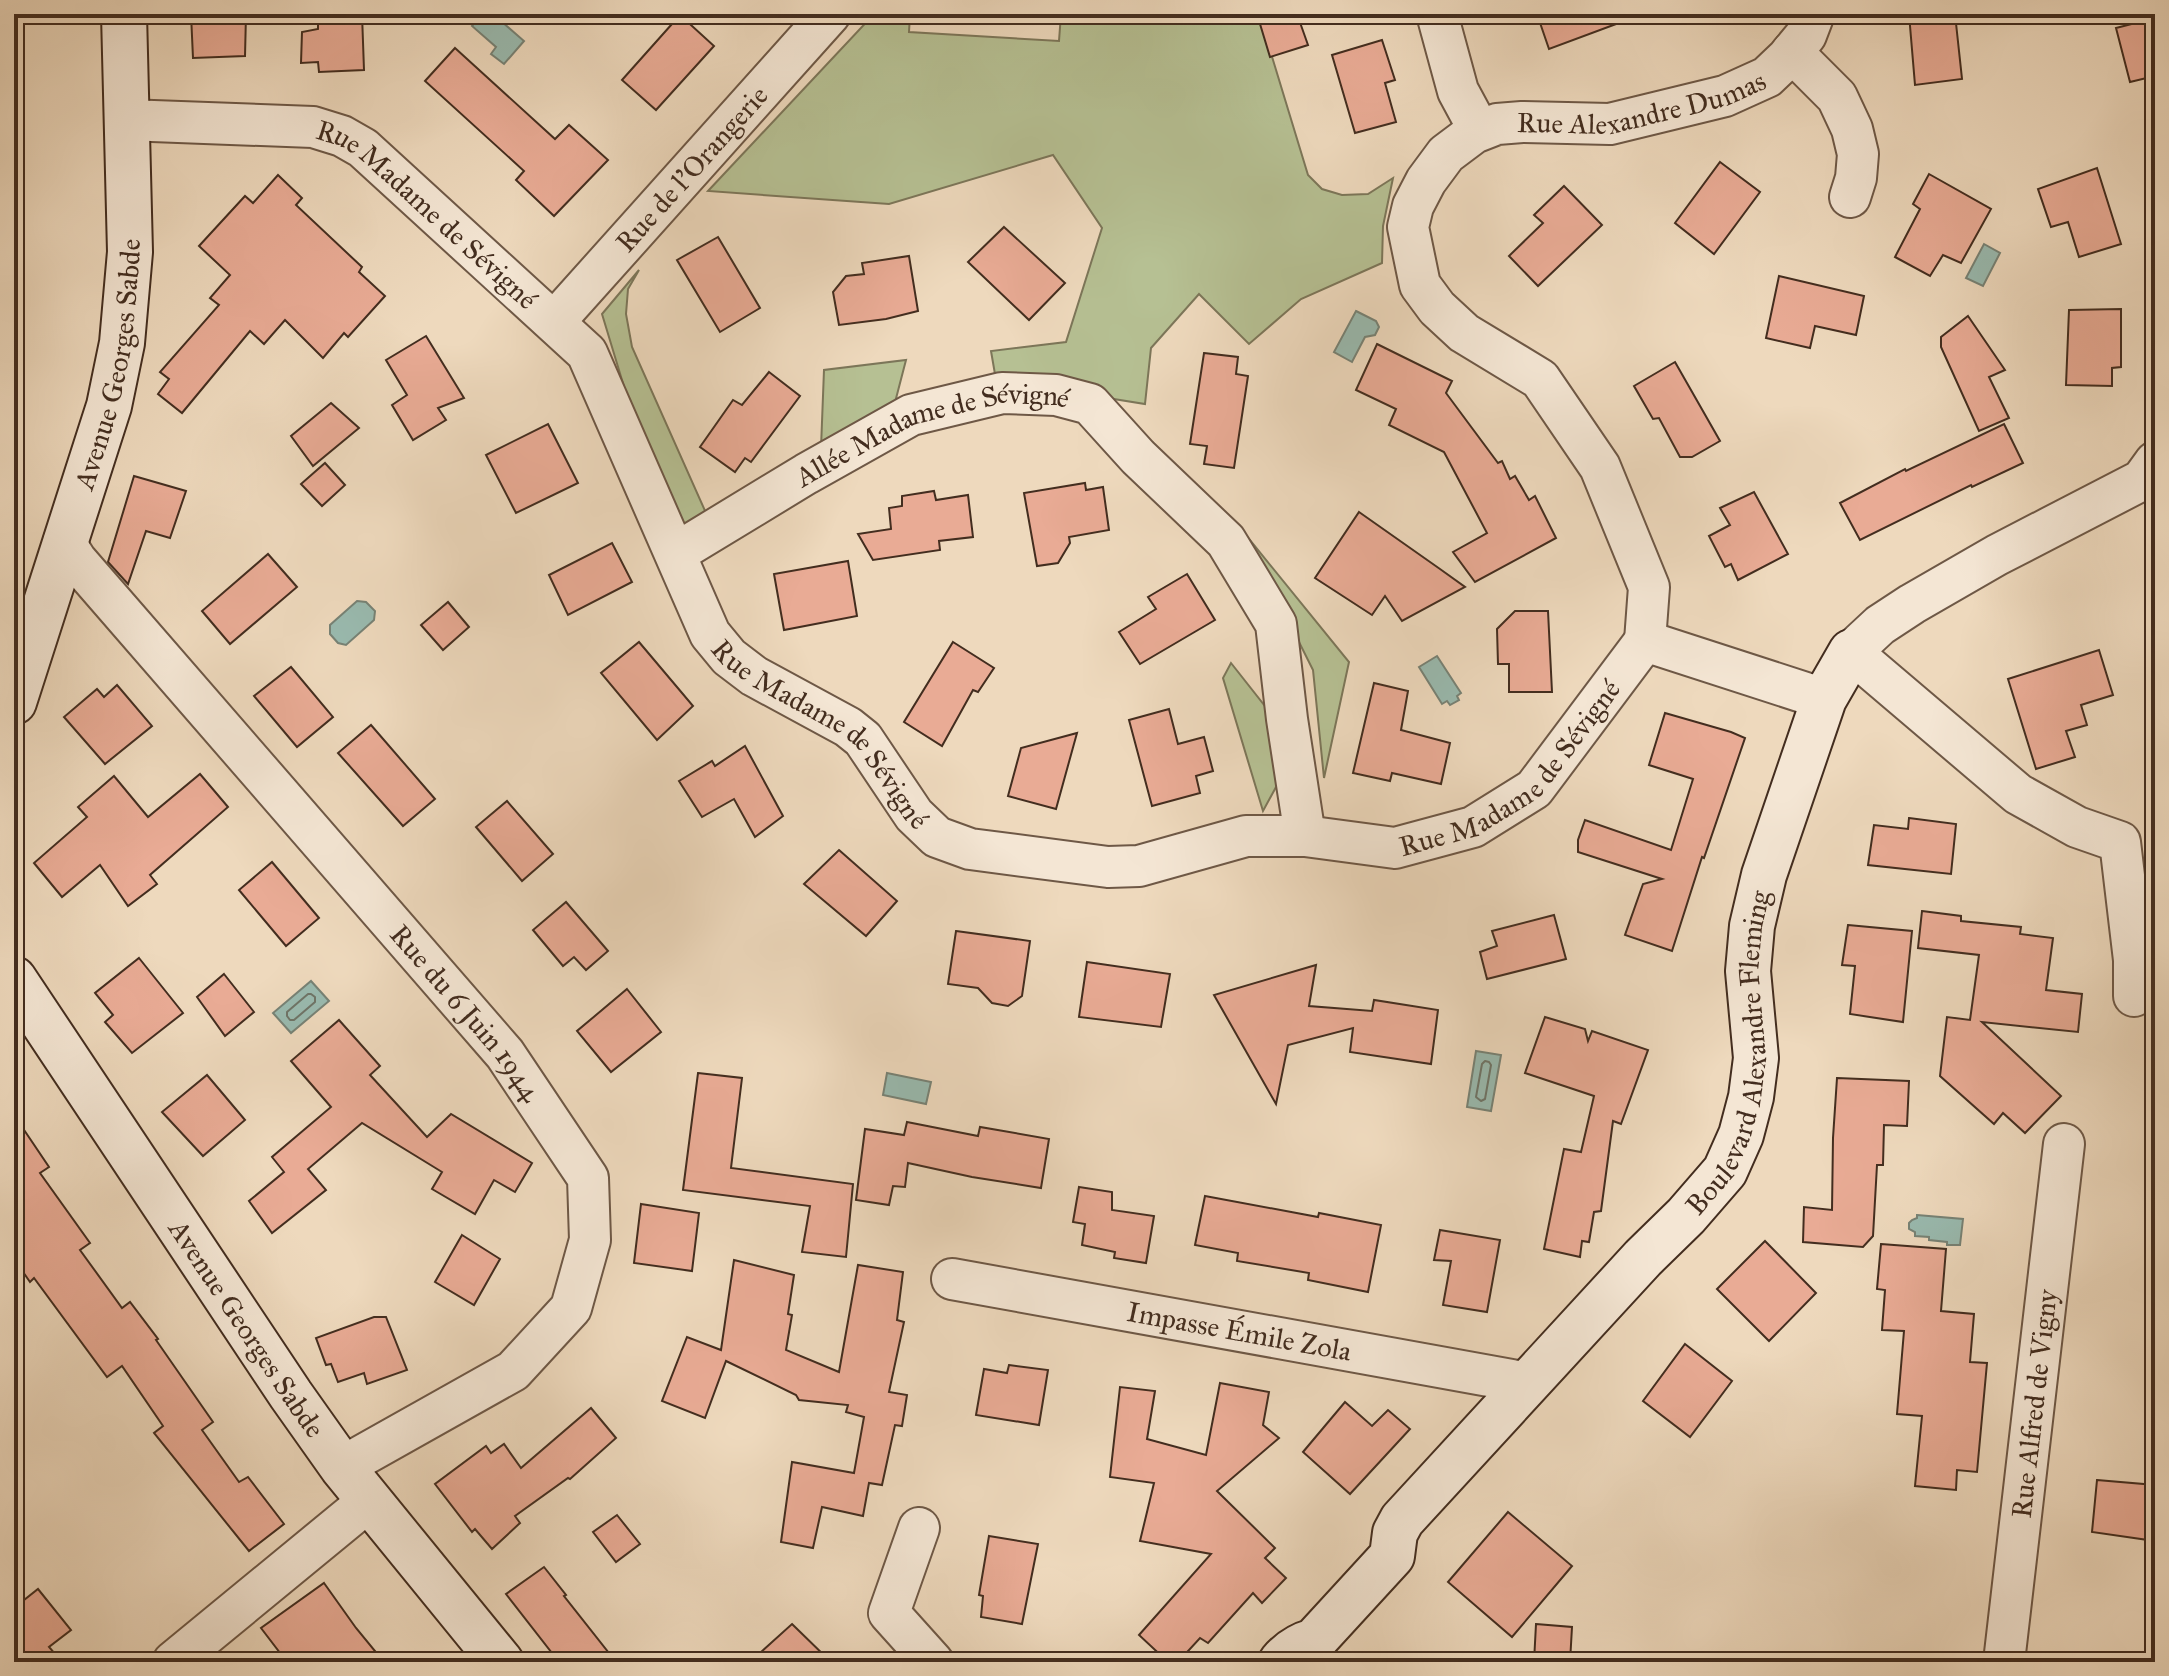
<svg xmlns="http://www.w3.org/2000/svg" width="2169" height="1676" font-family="'IM FELL Great Primer',serif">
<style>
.green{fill:#b6c093;stroke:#7c7659;stroke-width:2}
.water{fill:#99baaf;stroke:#778275;stroke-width:2}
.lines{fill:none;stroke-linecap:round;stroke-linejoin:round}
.shore{stroke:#6e7467;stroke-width:2}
.building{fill:#e9ab95;stroke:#432d1f;stroke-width:2}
.street-casing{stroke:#6e5846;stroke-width:44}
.secondary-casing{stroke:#432d1f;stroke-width:48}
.street{stroke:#f4e6d4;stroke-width:40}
.secondary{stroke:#f4e6d4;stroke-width:44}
.labels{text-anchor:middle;stroke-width:7;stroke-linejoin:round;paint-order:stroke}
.street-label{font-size:28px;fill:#432d1f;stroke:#f4e6d4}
</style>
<rect width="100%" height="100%" fill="#eed9bd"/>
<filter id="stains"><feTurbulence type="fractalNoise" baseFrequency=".0025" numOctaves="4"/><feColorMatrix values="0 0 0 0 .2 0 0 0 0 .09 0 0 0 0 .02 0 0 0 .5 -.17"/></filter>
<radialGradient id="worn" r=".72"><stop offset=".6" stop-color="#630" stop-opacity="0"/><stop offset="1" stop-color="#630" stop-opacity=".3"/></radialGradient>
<!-- green -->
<g class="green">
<path d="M874,14h36l-1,18 150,9 2,-27h198l49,161 14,14 20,6 26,-1 25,-16 -10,48 -1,37 -81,36 -52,45 -50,-50 -48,54 -6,56 -149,-24 -5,-29 75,-9 36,-114 -49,-73 -164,49 -181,-13z"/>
<path d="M639,270l-11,19 -2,25 6,33 74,166 -21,15 -60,-138 -23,-76z"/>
<path d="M906,360l-13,50 -72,38 3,-78z"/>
<path d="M1245,534l104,128 -25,116 -11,-108z"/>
<path d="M1231,663l37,47 14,66 -19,35 -40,-133z"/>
</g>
<!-- water -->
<g class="water">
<path d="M482,14h11l31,27 -20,23 -13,-10 5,-7 -24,-21z"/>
<path d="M1984,244l16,9 -17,33 -17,-8z"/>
<path d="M1356,311l20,10 3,6 -4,8 -10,2 -13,25 -18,-10z"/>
<path d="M357,601l9,1 9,9 -1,9 -28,25 -8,-2 -8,-9v-9z"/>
<path d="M1437,656l24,37 -4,3 2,4 -9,5 -3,-4 -5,3 -23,-37z"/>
<path d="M311,981l18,20 -38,32 -18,-20z"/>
<path d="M1476,1051l25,4 -10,56 -24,-4z"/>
<path d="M887,1073l44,9 -5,22 -43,-9z"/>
<path d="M1917,1215l46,4 -3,26h-13v-3l-18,-2v-3l-14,-1v-4l-6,-3v-6l3,-3 5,-2z"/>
</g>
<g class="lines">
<!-- shore -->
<g class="shore">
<path d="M308,994h3l4,3v5l-21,18h-4l-3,-4v-4z"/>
<path d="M1485,1061l4,1 2,3 -6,34 -4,2 -5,-4 6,-33z"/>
</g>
</g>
<!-- building -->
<g class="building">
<path d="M191,14h55l-1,42 -52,2z"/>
<path d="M318,14h44l2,56 -45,2 -1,-10 -17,1 1,-31 16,-3z"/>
<path d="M1257,14h40l11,31 -38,12z"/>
<path d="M1537,14h98v3l-86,32z"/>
<path d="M1909,14h46l7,65 -47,6z"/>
<path d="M680,15l34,31 -58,64 -34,-30z"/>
<path d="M2155,18v58l-25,6 -14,-54z"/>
<path d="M1382,40l13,40 -10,3 11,39 -41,11 -23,-78z"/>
<path d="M455,48l100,91 14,-14 39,35 -54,56 -38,-36 8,-9 -99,-90z"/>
<path d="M1720,162l40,30 -46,62 -39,-31z"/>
<path d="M2097,168l24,76 -42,13 -11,-35 -17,5 -13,-38z"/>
<path d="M1929,174l62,35 -30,54 -18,-8 -13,21 -35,-19 25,-48 -7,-5z"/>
<path d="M278,175l24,23 -6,7 66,62 -3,5 26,24 -37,41 -4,-4 -21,25 -38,-38 -21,24 -14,-13 -68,82 -24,-19 11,-15 -9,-7 59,-67 -9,-7 20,-23 -31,-29 46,-50 8,7z"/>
<path d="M1564,186l38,39 -64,61 -29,-30 34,-33 -9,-8z"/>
<path d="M1004,227l61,56 -36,37 -61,-58z"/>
<path d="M718,237l42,71 -40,24 -43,-72z"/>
<path d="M909,256l9,55 -32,8 -47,6 -6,-33 13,-16 18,-2 -2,-11z"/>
<path d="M1779,276l85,20 -8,39 -41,-9 -5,22 -44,-10z"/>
<path d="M2121,309v58l-9,1v18l-46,-1 3,-75z"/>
<path d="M1968,316l37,54 -16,7 20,41 -30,13 -38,-84v-10z"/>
<path d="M426,336l38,62 -26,10 8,12 -33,20 -21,-35 15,-10 -21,-35z"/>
<path d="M1377,344l75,37 -6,12 52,70 4,-2 8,18 5,-3 14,24 6,-4 21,42 -81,44 -22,-30 34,-19 -43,-81 -55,-27 7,-16 -40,-19z"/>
<path d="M1204,353l34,4 -2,17 12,2 -14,92 -30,-4 3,-18 -17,-2z"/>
<path d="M1675,362l45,79 -28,16h-12l-21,-39 -6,1 -19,-33z"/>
<path d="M769,372l31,24 -49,66 -6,-4 -10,14 -35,-25 33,-47 9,5z"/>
<path d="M331,403l28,25 -46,38 -22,-30z"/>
<path d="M548,424l30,59 -62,30 -30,-58z"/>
<path d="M2004,424l19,39 -51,24 -1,-2 -111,55 -20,-37 65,-34 1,2z"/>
<path d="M325,463l20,22 -23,21 -21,-22z"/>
<path d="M134,476l52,15 -16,47 -24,-7 -18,53 -20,-22z"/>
<path d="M1085,483l1,7 17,-3 6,43 -40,7 1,6 -12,20 -21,3 -13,-73z"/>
<path d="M934,491l2,9 32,-5 5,42 -34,4 1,9 -67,10 -15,-26 33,-5 -2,-21 13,-2v-10z"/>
<path d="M1754,492l34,62 -50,26 -7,-16 -6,3 -16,-31 21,-11 -10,-17z"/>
<path d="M1359,512l81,57 25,18 -63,34 -17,-25 -13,19 -57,-37z"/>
<path d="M612,543l20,39 -64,33 -19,-40z"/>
<path d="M268,554l29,33 -67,57 -28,-33z"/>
<path d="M848,561l9,55 -73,14 -10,-56z"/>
<path d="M1187,574l28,46 -75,44 -21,-32 37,-23 -8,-12z"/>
<path d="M448,602l21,25 -26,23 -22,-25z"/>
<path d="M1515,611h33l4,81h-43v-28h-11l-1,-35z"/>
<path d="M639,642l54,64 -36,34 -56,-67z"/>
<path d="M953,642l41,26 -16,24 -5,-2 -31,56 -38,-24z"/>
<path d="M2099,650l14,45 -32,10 6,20 -21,6 9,26 -39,12 -28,-90z"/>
<path d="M291,667l42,50 -36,30 -43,-51z"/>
<path d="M1374,683l34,8 -7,39 49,13 -9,41 -49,-11 -2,8 -37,-8z"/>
<path d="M117,685l35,41 -47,38 -41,-47 33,-28 7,8z"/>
<path d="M1169,709l9,35 26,-7 9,34 -17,5 4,17 -48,13 -23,-86z"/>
<path d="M1665,713l66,19 14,6 -41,120 -2,-1 -30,94 -47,-16 18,-51 19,-5 -84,-27v-12l7,-20 86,30 22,-71 -44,-14z"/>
<path d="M371,725l64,74 -32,27 -65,-73z"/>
<path d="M1077,733l-21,76 -48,-13 13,-48z"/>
<path d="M745,746l38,70 -28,21 -21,-38 -32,18 -23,-36 33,-20 3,5z"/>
<path d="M200,774l28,33 -78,68 7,9 -29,22 -28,-41 -38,32 -28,-34 53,-46 -9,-10 36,-31 34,41z"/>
<path d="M507,801l46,53 -31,27 -46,-54z"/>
<path d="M1909,818l47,6 -5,50 -83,-9 6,-40 34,4z"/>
<path d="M839,850l58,51 -31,35 -62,-52z"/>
<path d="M272,862l47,56 -33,28 -47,-56z"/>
<path d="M566,902l42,49 -22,19 -12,-13 -11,9 -30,-36z"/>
<path d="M1922,911l39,5v5l60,6 -1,7 33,4 -7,52 36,4 -4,38 -96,-10 79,74 -36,37 -22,-20 -9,11 -54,-48 7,-59 23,3 9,-65 -61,-7z"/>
<path d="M1554,915l12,44 -79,20 -7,-27 17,-6 -5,-15z"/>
<path d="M1848,925l64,6 -9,91 -53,-8 5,-48 -13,-1z"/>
<path d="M956,931l74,10 -8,55 -14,10 -16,-3 -14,-15 -30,-4z"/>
<path d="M139,958l44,55 -51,40 -27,-31 8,-7 -18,-22z"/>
<path d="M1087,962l83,12 -9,53 -82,-10z"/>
<path d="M1316,965l-7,41 63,5 2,-11 64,10 -7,54 -81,-12 3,-24 -65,17 -12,59 -62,-109z"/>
<path d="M224,974l30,38 -29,24 -28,-39z"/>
<path d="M627,989l34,43 -50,40 -34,-41z"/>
<path d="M1545,1017l40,12 3,12 4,-10 56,19 -27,74 -8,-3 -12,90 -7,1 -5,30 -7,-1 -2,16 -36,-8 20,-100 17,3 13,-56 -69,-23z"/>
<path d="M339,1020l41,46 -10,9 57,62 24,-23 81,49 -17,29 -21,-12 -19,34 -43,-25 10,-17 -80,-49 -54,46 18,21 -54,43 -23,-32 35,-29 -12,-15 59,-50 -40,-46z"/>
<path d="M698,1073l44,5 -11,90 122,16 -7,73 -44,-5 8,-46 -127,-16z"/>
<path d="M207,1075l38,45 -42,36 -41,-44z"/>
<path d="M1837,1078l72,3 -2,45 -23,-1 -1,40h-6l-4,71 -10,11 -60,-5 1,-35 28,3 1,-72z"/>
<path d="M14,1115l35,52 -9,6 50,70 -10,7 42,58 8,-6 28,37 -2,1 57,82 -11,8 37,52 9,-5 36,47 -35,27 -95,-118 9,-7 -41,-60 -15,11 -73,-99 -4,4 -16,-23z"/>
<path d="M907,1122l71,14 2,-9 69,12 -8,49 -69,-11 -64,-14 -3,24 -12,-1 -4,19 -33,-5 9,-71 39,6z"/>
<path d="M1079,1187l33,5v18l42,6 -8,47 -32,-5 1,-6 -33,-7 3,-21 -12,-2z"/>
<path d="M1205,1196l113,21 1,-4 62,12 -13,67 -60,-12 1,-7 -72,-12 1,-8 -43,-8z"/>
<path d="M641,1204l58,9 -7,58 -58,-8z"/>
<path d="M1440,1230l60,10 -13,72 -44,-7 8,-44 -17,-1z"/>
<path d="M462,1235l38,24 -26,46 -39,-23z"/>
<path d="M1765,1241l51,52 -47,48 -52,-52z"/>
<path d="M1881,1244l65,5 -5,62 33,3 -4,48 17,1 -10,109 -20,-2 -1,20 -41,-4 7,-70 -25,-2 7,-83 -22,-1 3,-40 -8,-1z"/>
<path d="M734,1260l60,15 -6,39 4,1 -6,35 53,22 19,-107 45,7 -6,48 7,2 -15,70 18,3 -5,31 -7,-1 -13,60 -13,-2 -6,33 -41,-9 -9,41 -32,-6 11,-80 62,11 10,-56 -18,-5 2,-7 -49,-5 -3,-5 -70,-34 -21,57 -43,-17 25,-64 34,13z"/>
<path d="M374,1317h12l21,53 -40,14 -3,-11 -26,9 -7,-18 -5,1 -10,-27z"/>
<path d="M1685,1344l47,37 -42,56 -47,-36z"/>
<path d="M1009,1365l39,5 -9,55 -63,-10 8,-46 23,4z"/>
<path d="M1220,1383l49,9 -6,33 16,13 -62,53 58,57 -10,10 21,20 -24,25 -9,-10 -45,50 -8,-5 -22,24h-10l-29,-27 72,-81 -71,-13 14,-58 -44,-6 10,-90 35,4 -8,48 59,16z"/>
<path d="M1345,1402l27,24 16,-16 22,19 -60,65 -47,-42z"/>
<path d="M591,1408l25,30 -46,41 -2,-1 -53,38 5,7 -28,26 -17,-20 -3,3 -37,-48 51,-38 5,7 13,-9 17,24z"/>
<path d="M2097,1480l58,5v56l-63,-9z"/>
<path d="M1508,1512l64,54 -60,71 -64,-55z"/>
<path d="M617,1515l23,29 -24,18 -23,-30z"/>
<path d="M989,1536l49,8 -16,80 -41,-7 2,-21 -4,-1z"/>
<path d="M544,1567l22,28 -2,1 52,66h-57l-53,-68z"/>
<path d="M324,1583l32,45 28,34h-97l-26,-34z"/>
<path d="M38,1589l33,41 -22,17 13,15h-48v-54z"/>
<path d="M792,1624l39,38h-81z"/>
<path d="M1536,1624l36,3 -2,35h-36z"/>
</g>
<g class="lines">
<defs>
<g id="street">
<path d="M1437,14l21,77 21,39"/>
<path d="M1792,52l45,45 15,32 6,25 -2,24 -6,19"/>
<path id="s1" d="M126,120l187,7 29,9 21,12 224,205 123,281 19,23 25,19 94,51 15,12 51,76 23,22 33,12 138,18 31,-1 107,-30h59l90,12 78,-21 61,-38 111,-148"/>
<path id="s2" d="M554,322l276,-308"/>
<path id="s3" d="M64,541l12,19 429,494 83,124 2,62 -19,68 -58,63 -171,96"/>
<path id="s4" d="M676,553l130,-79 105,-59 91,-22 54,2 34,9 48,53 88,84 50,83 11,95 18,117"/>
<path id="s5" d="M1645,641l4,-54 -49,-120 -60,-88 -76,-46 -27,-25 -17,-23 -12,-58 5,-21 13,-25 20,-27 28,-21 23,-9 25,-2 88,2 115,-28 42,-19 20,-19 19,-23 8,-21"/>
<path d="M1645,641l179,58"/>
<path d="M2134,996v-36l-14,-118 -43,-15 -59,-33 -167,-142 29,-27 32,-21 85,-49 145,-75 13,-18"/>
<path id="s6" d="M952,1279l576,104"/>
<path d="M919,1528l-30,85 44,49"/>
<path d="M173,1662l197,-162"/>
<path id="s7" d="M2004,1662l60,-518"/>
</g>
<g id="secondary">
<path id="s8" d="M14,702l95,-296 13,-63 8,-91 -6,-238"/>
<path id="s9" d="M14,979l277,416 51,72 159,195"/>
<path id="s10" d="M1281,1662c9,-11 19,-17 33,-21l78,-85 3,-23 7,-13 241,-262 43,-42 39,-45 16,-36 10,-38 5,-39 -8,-87 4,-45 12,-51 60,-176 27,-47"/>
</g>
</defs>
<!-- street casing -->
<use href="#street" class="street-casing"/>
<!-- secondary casing -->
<use href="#secondary" class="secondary-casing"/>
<!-- street -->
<use href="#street" class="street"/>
<!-- secondary -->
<use href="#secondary" class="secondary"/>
</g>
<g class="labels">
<!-- street labels -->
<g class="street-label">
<text dy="10" stroke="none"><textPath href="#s5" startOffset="794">Rue Alexandre Dumas</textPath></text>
<text dy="10" stroke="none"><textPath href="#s2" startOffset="206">Rue de l'Orangerie</textPath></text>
<text dy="10" stroke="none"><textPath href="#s1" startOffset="332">Rue Madame de Sévigné</textPath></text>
<text dy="10" stroke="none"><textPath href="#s8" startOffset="352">Avenue Georges Sabde</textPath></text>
<text dy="10" stroke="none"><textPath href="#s4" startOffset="288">Allée Madame de Sévigné</textPath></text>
<text dy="10" stroke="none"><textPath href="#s1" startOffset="1004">Rue Madame de Sévigné</textPath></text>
<text dy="10" stroke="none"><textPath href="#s1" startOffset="1774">Rue Madame de Sévigné</textPath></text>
<text dy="10" stroke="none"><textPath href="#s3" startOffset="620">Rue du 6 Juin 1944</textPath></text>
<text dy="10" stroke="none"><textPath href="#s10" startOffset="786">Boulevard Alexandre Fleming</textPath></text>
<text dy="10" stroke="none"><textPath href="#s9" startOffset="420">Avenue Georges Sabde</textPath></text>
<text dy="10" stroke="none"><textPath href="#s6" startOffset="292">Impasse Émile Zola</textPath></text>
<text dy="10" stroke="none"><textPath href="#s7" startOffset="260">Rue Alfred de Vigny</textPath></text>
</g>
</g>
<!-- margin -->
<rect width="2169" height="1676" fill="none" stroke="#eed9bd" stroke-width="48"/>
<rect x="16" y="16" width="2137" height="1644" fill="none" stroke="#432d1f" stroke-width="4"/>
<rect x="24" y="24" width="2121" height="1628" fill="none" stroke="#432d1f" stroke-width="2"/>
<rect width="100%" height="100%" filter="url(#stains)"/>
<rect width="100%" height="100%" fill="url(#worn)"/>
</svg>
